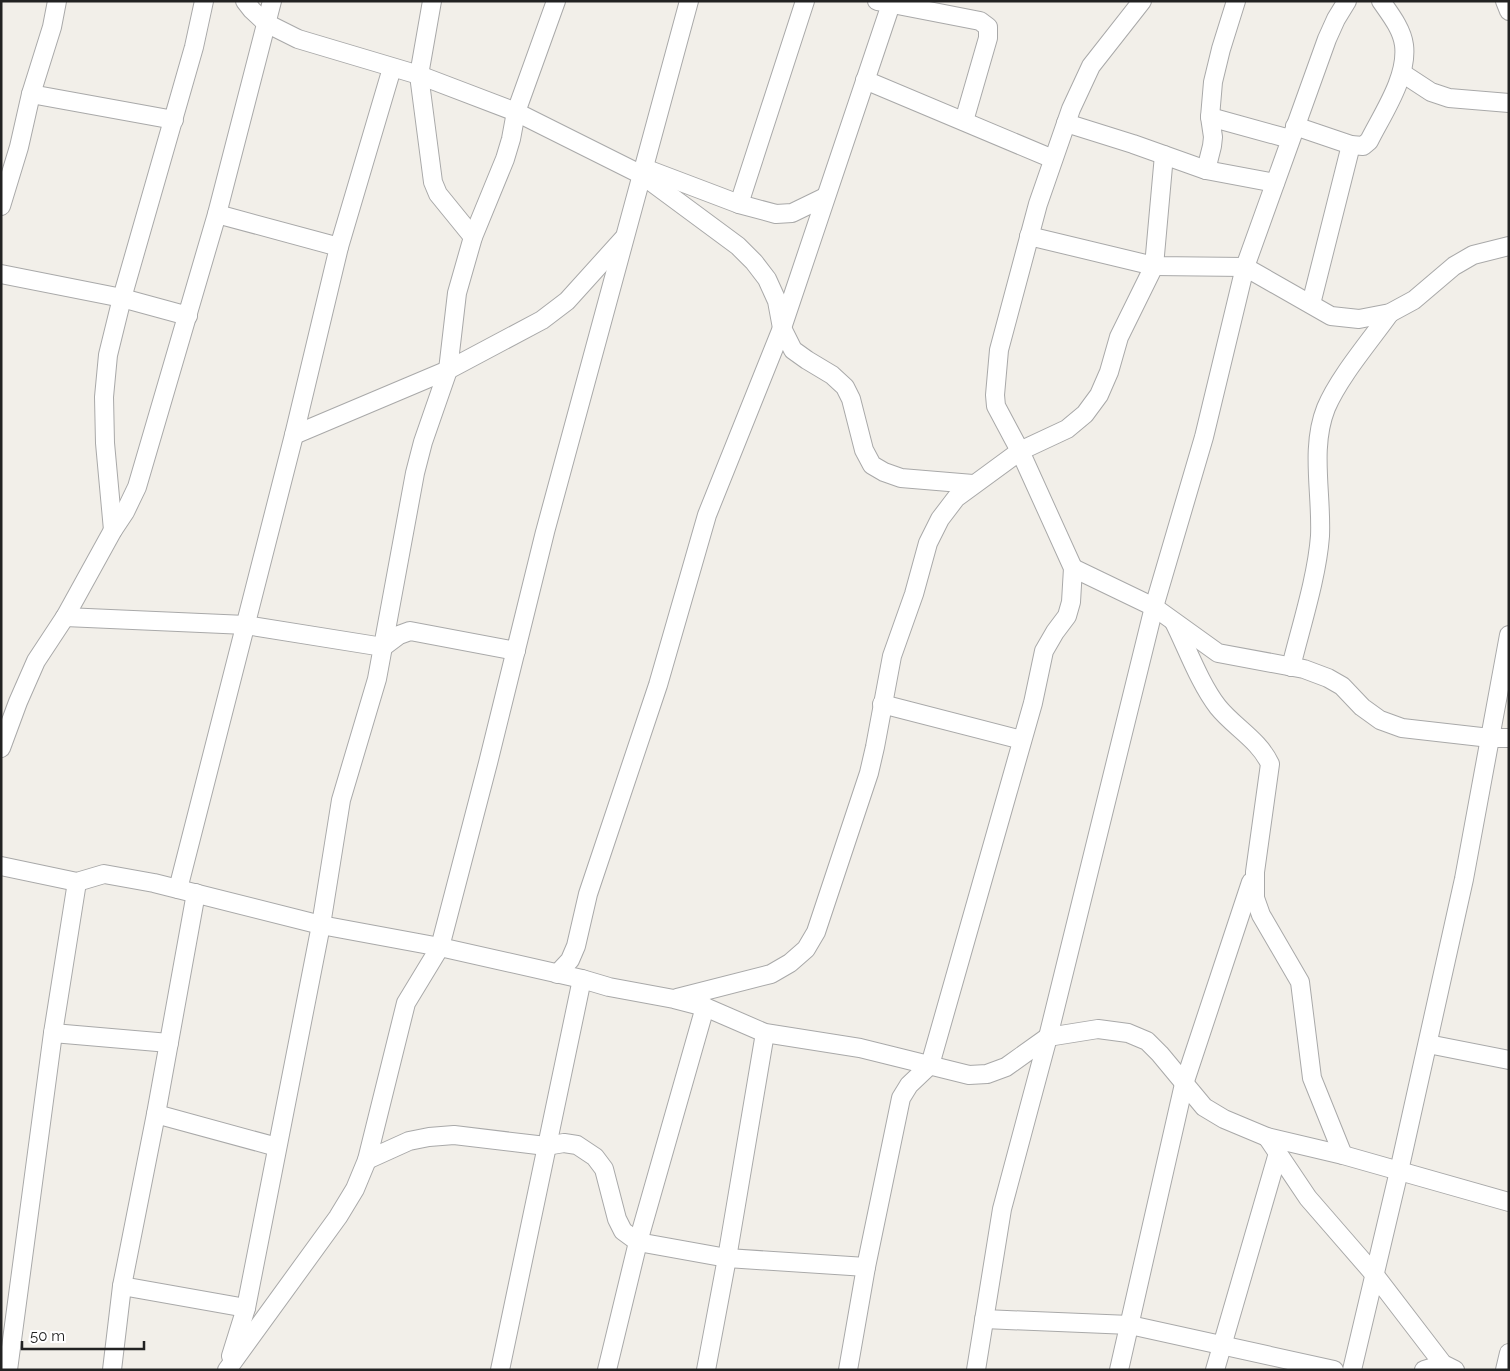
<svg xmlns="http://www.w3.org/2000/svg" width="1510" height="1371" font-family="Raleway,sans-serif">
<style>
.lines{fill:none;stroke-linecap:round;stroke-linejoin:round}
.minor-casing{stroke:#a9a9a9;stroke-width:20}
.minor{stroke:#fff;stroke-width:18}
</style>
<rect width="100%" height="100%" fill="#f2efe9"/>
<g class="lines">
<defs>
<g id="minor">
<path d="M245,1l7,9 14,13 32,16 121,36 97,37 126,63 96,71 16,16 13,17 10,22 5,27 11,22 14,10 25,15 13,12 6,12 13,51 8,15 12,7 17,6 72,6"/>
<path d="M432,1l-13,74 14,107 5,12 35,43"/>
<path d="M877,1l103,20 8,6v11l-24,83"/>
<path d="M1505,1l4,10"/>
<path d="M1402,73l29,19 18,6 60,5"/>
<path d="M865,80l188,79"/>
<path d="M31,94l143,26"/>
<path d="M1210,117l80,22"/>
<path d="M1066,123l67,21 73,26 69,13"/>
<path d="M1295,126l56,19 12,1 6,-5c14,-28 39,-64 35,-96 -2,-16 -14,-31 -23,-44"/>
<path d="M644,168l95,36 37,10 16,-1 33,-16"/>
<path d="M1206,170l6,-24 1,-9 -3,-20 3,-35 8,-33 15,-48"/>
<path d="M739,204l66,-203"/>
<path d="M1,206l18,-59 12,-53 21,-67 5,-26"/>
<path d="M217,214l122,33"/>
<path d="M1029,236l125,30 91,1 86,49 28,3 31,-6 24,-13 40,-34 19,-11 36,-9"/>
<path d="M1,274l121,24 66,18"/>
<path d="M1311,304l40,-159"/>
<path d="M294,435l154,-65 94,-50 25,-19 56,-62"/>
<path d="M113,530l-8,-87 -1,-46 4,-42 14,-57 72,-251 10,-46"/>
<path d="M1073,568l81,39 64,46 86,16 24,9 14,8 20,21 18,13 22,8 88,10h19"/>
<path d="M65,617l181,8 137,22 16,-12 11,-4 106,20"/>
<path d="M1174,622c13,26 26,62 44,85 16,20 41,33 52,57l-15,108v26l6,17 39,67 12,96 31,77"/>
<path d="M1291,667c10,-41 26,-90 29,-131 2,-42 -10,-88 6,-128 13,-31 44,-67 64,-95"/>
<path d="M882,704l140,36"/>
<path d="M1,748l17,-46 18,-41 29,-44 48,-87 12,-18 12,-25 80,-273 55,-213"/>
<path d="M1,866l76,16 27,-8 50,9 167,42 119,22 142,32 27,8 65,12 31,8 60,26 95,15 109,27 18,-1 19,-7 42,-30 50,-8 30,4 19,8 13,13 44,53 20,12 43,18 76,18 166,47"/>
<path d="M178,889l116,-454 45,-188 53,-179"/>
<path d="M557,974l13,-14 6,-14 12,-52 70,-209 49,-170 75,-187 110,-327"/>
<path d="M677,998l94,-24 19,-11 16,-14 10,-17 53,-159 6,-26 17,-91 22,-62 14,-51 12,-24 16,-21 64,-47 47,-22 18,-15 14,-19 10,-23 10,-35 35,-71 10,-111"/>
<path d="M53,1033l116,10"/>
<path d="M1428,1044l81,16"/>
<path d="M156,1114l121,33"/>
<path d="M1267,1137l41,61 66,76 69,90 12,6"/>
<path d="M367,1160l42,-19 20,-4 25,-2 92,11 18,-3 13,2 18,12 9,12 13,50 6,12 15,11 89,16 139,9"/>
<path d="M122,1286l124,22"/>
<path d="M984,1319l146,6 204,45"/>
<path d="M231,1356l15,-48 75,-383 20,-125 36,-121 38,-206 8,-31 25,-72 9,-77 16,-56 32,-78 6,-20 5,-27 40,-111"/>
<path d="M8,1370l45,-337 24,-151"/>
<path d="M112,1370l10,-84 34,-172 40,-221"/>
<path d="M227,1370l111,-153 17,-28 12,-29 39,-157 34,-56 48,-184 57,-231 144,-531"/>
<path d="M500,1370l82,-391"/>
<path d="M607,1370l31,-128 67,-235"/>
<path d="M706,1370l21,-112 38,-225"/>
<path d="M848,1370l18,-103 35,-169 8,-13 21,-20 103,-362 11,-52 11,-19 12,-16 4,-14 2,-34 -53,-117 -24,-45 -1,-11 4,-45 39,-146 33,-95 20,-43 51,-65"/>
<path d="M976,1370l26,-161 46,-172 106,-430 50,-170 41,-170 82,-228 9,-20 11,-18"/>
<path d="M1119,1370l65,-286 67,-202"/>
<path d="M1215,1370l63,-217"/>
<path d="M1352,1370l47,-199 65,-292 45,-244"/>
<path d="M1424,1370l19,-6"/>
<path d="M1505,1370l4,-17"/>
</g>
</defs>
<!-- minor casing -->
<use href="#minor" class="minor-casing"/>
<!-- minor -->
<use href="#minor" class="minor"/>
</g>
<!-- border -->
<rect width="1510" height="1371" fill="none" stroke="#222222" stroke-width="5"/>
<!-- scale -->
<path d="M22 1341v8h122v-8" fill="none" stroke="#222222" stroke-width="2.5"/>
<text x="30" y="1341" font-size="15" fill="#222222" stroke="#ffffff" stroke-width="4" paint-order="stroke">50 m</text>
</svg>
